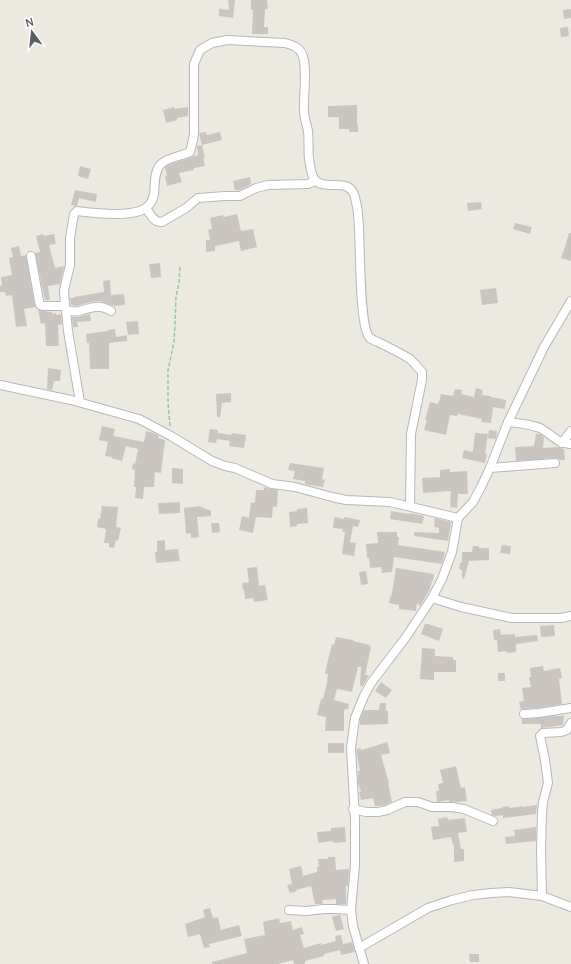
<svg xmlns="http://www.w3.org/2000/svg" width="571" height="964" font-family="Manrope,sans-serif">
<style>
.building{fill:#cac5c1}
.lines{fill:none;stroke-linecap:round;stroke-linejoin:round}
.street-casing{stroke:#b4b8bc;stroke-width:10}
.path{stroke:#99c6a1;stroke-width:1.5;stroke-dasharray:4 2;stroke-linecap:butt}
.street{stroke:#fff;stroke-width:8}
</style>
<rect width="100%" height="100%" fill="#ece9e1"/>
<!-- building -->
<g class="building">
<path d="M228,0h7l-2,18 -14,-2v-7l10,1z"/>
<path d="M251,0h16l1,9h-3l-1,18h4v7h-16l1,-24h-2z"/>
<path d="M571,9v9l-7,1 -1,-9z"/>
<path d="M568,27l1,9 -8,1 -1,-9z"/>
<path d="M357,105v20h1v7h-9v-3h-10v-12h-11v-11z"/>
<path d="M174,107l1,2 13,-2v9l-11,2v2l-11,3 -3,-13z"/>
<path d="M206,132l1,3 13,-3 2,8 -20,5 -3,-12z"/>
<path d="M202,145l3,13h-2l2,8 -11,2v2l-15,3 3,9 -15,4 -2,-10h2l-2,-9 9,-4 24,-8 -1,-9z"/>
<path d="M80,166l11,3 -3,10 -10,-3z"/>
<path d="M250,177l1,7 -12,6h-4l-2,-9z"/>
<path d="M75,190l22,4 -1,8 -17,-4 -2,8 -6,-1z"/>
<path d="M481,202l1,7 -14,2 -1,-8z"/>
<path d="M237,214l4,17 12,-2 4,18 -16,4 -2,-10 -24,5v5l-9,1v-12h4l-2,-10 4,-1 -2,-11 13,-3 1,2z"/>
<path d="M515,223l17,4 -2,7 -17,-5z"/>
<path d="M569,233h2v28l-10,-3 2,-6v1z"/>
<path d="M43,234l1,2 10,-2 2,10 -7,1 6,23 9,-2 -4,18 -12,2 2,14h-5l-10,-47 5,-1 -4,-16z"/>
<path d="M19,246l2,10 5,-1 9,52 -11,2 3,17 -11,1 -4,-32 -6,1 -1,-4h-5v-6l2,-1 -1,-8 11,-2 -3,-17 4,-1 -2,-9z"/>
<path d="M160,263l1,14 -10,1 -2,-14z"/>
<path d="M110,280l1,15 13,-1 1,11 -11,1 -10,-4 -6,-1 -8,1 -13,4 -6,-1 -1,-7h4v-1l30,-5 -1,-11z"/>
<path d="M496,288l2,15 -16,2 -2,-15z"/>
<path d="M38,310l5,1 9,1v2l4,-1v2l5,-1 1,10 -4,1 1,21h-13l-1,-23 -4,1z"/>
<path d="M90,314l1,7 -14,1 1,5h-5l-1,-10h6z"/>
<path d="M138,321l1,13 -11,1 -2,-13z"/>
<path d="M115,329l1,8 11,-2v6l-18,2v26h-19l-1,-26h-2l-1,-9 22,-3v-1z"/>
<path d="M48,368l13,2 -1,11h-6l-2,9 -5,-1z"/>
<path d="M476,388l7,2 -1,5 9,1v1l15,3 -1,9 -12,-2 -2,16 -10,-1 1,-3 -24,-5 -1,2 -7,-1 -4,20 -22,-5 3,-10h-2l5,-18 8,2v-2h1l2,-8 12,2 2,-7 7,1 -1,4 13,3z"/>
<path d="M231,393v9l-9,1 -2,14h-3l-1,-23z"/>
<path d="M102,426l13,3 -2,7 31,6 2,-11 7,2 6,3 -1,2 7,2 -4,33 -6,-1 -1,15h-10l-1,12 -8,-1 1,-11h-2l1,-17 -3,-1 1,-6 2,1 3,-15 -12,-3 -4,15 -11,-3 1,-1 -7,-1 3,-14 -9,-2z"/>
<path d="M210,429l8,1v3l13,2 1,-2 14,2 -2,13 -15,-2 1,-5 -13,-2 -1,4 -8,-1z"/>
<path d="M489,430l8,1 -1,8 -8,-1z"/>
<path d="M475,433l13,1 -3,20h2l-2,9 -23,-5 2,-8 8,2 1,-1z"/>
<path d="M536,434h4l4,3 -1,11 15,-1 6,2 1,11h-5l-2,-2h-3l-39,3 -1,-14 19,-1z"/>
<path d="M290,463l34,5 -2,11 3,1 -2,7 -14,-2 -4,-1v-3l-12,-2 2,-8 -7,-1z"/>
<path d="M172,468l11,1v15l-11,-1z"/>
<path d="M450,469v3l17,-1 1,23h-10l-1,14 -7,-1 1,-16 -28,2 -1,-15 18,-1v-7z"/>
<path d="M264,487l7,2 7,1 -1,17 -4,-1 -1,12 -16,-1 -3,16 -14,-3 3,-14 7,2 2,-16 4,1 1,-13h8z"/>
<path d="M180,502v11l-21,1 -1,-11z"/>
<path d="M102,506l16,1 -2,20 5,1 -3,13 -2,-1 -2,8 -5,-1v-4h-5l2,-14 -9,-2 1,-8h2z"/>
<path d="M201,506v2l3,-1v2l7,1v6l-14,1 2,20 -8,1v-5l-5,1 -2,-26z"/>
<path d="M307,508l1,15 -11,1v2l-7,1 -1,-15 8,-1v-2z"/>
<path d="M391,511l18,3 1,-1 14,3 -2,8 -32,-5z"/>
<path d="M334,517l10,2v-2l16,3 -2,7 -5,-1 -3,16 6,1 -2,13 -12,-2 3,-22h-3l1,-3 -10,-1z"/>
<path d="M435,518l16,4 -3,19 -34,-5v-4l25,1v-5l-5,-1z"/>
<path d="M211,523h8l1,9 -8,1z"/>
<path d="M377,532h20v5h2l-1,8 47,7 -3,12 -48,-7 -2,15 -10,1 -1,-6 -11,1 -1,-10h-2l-1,-14 12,-1z"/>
<path d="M165,540v10l13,-1 2,12 -24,2 -1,-11h2v-11z"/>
<path d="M502,545l9,1 -1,8 -10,-1z"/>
<path d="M473,546h6v2h10v12l-20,1 -5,18 -2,-1v-8l-3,-1 1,-6h2v-11h10z"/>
<path d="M257,567l2,19 6,-1 3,15 -14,2 -1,-4 -8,1 -1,-10 -1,1 -1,-7 7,-1 -2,-14z"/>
<path d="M396,568l38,6 -1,7h-1l-2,8 -10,17 -3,-3 -1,8 -17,-2v-4l-10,-2 1,-6h1l2,-9z"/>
<path d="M366,571l2,13 -7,1 -2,-13z"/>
<path d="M425,624h3l15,5 -4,12 -18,-7z"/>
<path d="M554,625l1,11 -14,1 -1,-11z"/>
<path d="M500,629l1,6 14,-1v3l22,-2 1,6 -22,3v8l-9,1v-2l-9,1 -1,-12h-3l-1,-10z"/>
<path d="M336,637l17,3v1l17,4 -1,1 2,1 -6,28h4l-6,11h-3l1,-19h-3l-6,25 -15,-3 -3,11 15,4 -1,5 -4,1v21h-19l1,-14 -9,-2 4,-16h2l4,-16 1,-9h-3l2,-10 5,-20 2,1z"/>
<path d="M422,648l13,1v7l18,1v3h3v12h-22v8l-14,-1z"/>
<path d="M543,666l1,5 16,-3 2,10 -3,1 3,25 -24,4 -14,1 -3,1 -2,-8 5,-1 -2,-13 9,-1 -2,-10h2l-1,-9z"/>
<rect x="498" y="673" width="7" height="8"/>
<path d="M381,682l11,8 -6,8 -11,-7z"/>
<path d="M380,703h6v8h2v13l-28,1v-6l4,-9h15z"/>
<path d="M553,716h11l-1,9 -22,3v-4h-19v-5l17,-1z"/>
<path d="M387,742l3,11 -9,2 8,28h-1l4,19 -7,3 -10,1 -2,-8 -12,2 -2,-8h2l-3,-9v-12h2l-3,-15v-7l4,-1v2l14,-4z"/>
<rect x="328" y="743" width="16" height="10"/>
<path d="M456,766l5,22 4,-1 2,14 -12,1h-6v-2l-12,2 -1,-11h3l-1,-7 5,-1 -3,-13z"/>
<path d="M537,805l-1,9 -33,4v-3l-8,1 -3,-1 -1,-5 11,-2v-1l7,-1v2l14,-2v1z"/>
<path d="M447,817l1,3 17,-2 2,14 -9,1 3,16h3v12l-10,1v-17h-1l-2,-8 -18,3 -2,-13 8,-1 -1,-7z"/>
<path d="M345,827l1,15 -13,1v-2l-15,2 -1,-11 14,-1v-3z"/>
<path d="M536,827v14l-30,3 -1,-7 10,-1 -1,-6z"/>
<path d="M328,857h7l1,13 13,-1 -1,17h-2v18h-10v-5l-14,1 1,4h-8l-4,-18 -15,4 1,1 -7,2 -3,-8 5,-1 -3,-15 12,-3 2,10 14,-4v-5h2l-1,-8h10z"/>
<path d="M210,908l3,10 5,-1 3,13 18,-5 3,11 -33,8 1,3 -6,1 -4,-14 -12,3 -3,-13 20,-7 -2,-7z"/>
<path d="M340,915l4,14 -8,2 -4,-14z"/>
<path d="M279,918l1,5 11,-2 2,9 9,-3 2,7 -4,1 4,13 17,-5v2l15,-4 -1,-5 6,-1 2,9 9,-2 3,10 -14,3 -1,-5 -16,4v2l-19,5v3h-11l-1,-4 -15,4h-66v-2l35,-9 -3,-14 21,-4 -2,-13z"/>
<path d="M469,954h10v8h-9z"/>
</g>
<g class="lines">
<defs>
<g id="street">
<path d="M146,208c4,6 8,15 16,14l24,-14 12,-10 27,-2h15l16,-8 12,-3 40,-1 7,-3"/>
<path d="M31,256l8,45 1,4 3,1h22"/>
<path d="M66,310c4,1 9,2 13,1 13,-3 19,-8 32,0"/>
<path d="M0,385l71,15 68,19 32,17 41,25 13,5 10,2 37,16 23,3 37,10 14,3 44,2 68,16"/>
<path d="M80,402l-12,-71 -2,-21 -1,-4 -1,-16 6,-25v-27l4,-24 3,-3c15,2 58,7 70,-4 4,-3 6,-8 7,-13 1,-10 0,-23 7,-30 6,-6 20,-8 29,-12l3,-12 1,-7v-69l6,-14 12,-7 15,-3 58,3c7,2 14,4 17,11 6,11 1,43 2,57 0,7 3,14 4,20 1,9 0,19 1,28 1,6 2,18 7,22 11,10 33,-5 39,16 1,6 3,12 3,18 3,20 0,112 12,123 4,3 11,5 16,8 8,4 16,8 24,13l4,4 8,9v8l-11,54 -1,72"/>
<path d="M508,422c10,1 22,2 32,6 10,5 19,17 31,16"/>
<path d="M562,443l9,-12"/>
<path d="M490,468l65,-5"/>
<path d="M432,598l29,9 51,11h49l10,-2"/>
<path d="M524,714l15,-1 32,-5"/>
<path d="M353,809l13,3h12l9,-2 18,-8h13l14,5h20l12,2 29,12"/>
<path d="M542,896l-1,-47 1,-36 1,-11 5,-19 -3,-23 -5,-24 3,-3 18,-1 6,-2 4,-7"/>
<path d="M289,910l17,1 18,-2h10l17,1"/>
<path d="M359,948l69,-40 24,-8 21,-5 18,-2 18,-1 33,4 29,11"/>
<path d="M364,964l-11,-38 -2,-16 4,-45v-46l-4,-71 4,-30 9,-22 7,-13 35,-46 26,-39 10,-19 10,-27 6,-34 15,-16 8,-15 9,-19 18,-46 36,-75 27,-46"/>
</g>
</defs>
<!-- street casing -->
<use href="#street" class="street-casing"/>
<!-- path -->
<path class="path" d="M170,426l-2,-23v-33l6,-28 1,-18 1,-28 3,-13 1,-17"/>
<!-- street -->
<use href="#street" class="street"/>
</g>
<!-- north arrow -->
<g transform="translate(32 32) rotate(345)" stroke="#ffffff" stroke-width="3" paint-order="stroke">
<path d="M0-3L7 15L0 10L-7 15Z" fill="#5a5e62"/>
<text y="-6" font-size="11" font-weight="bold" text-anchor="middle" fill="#5a5e62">N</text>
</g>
</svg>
